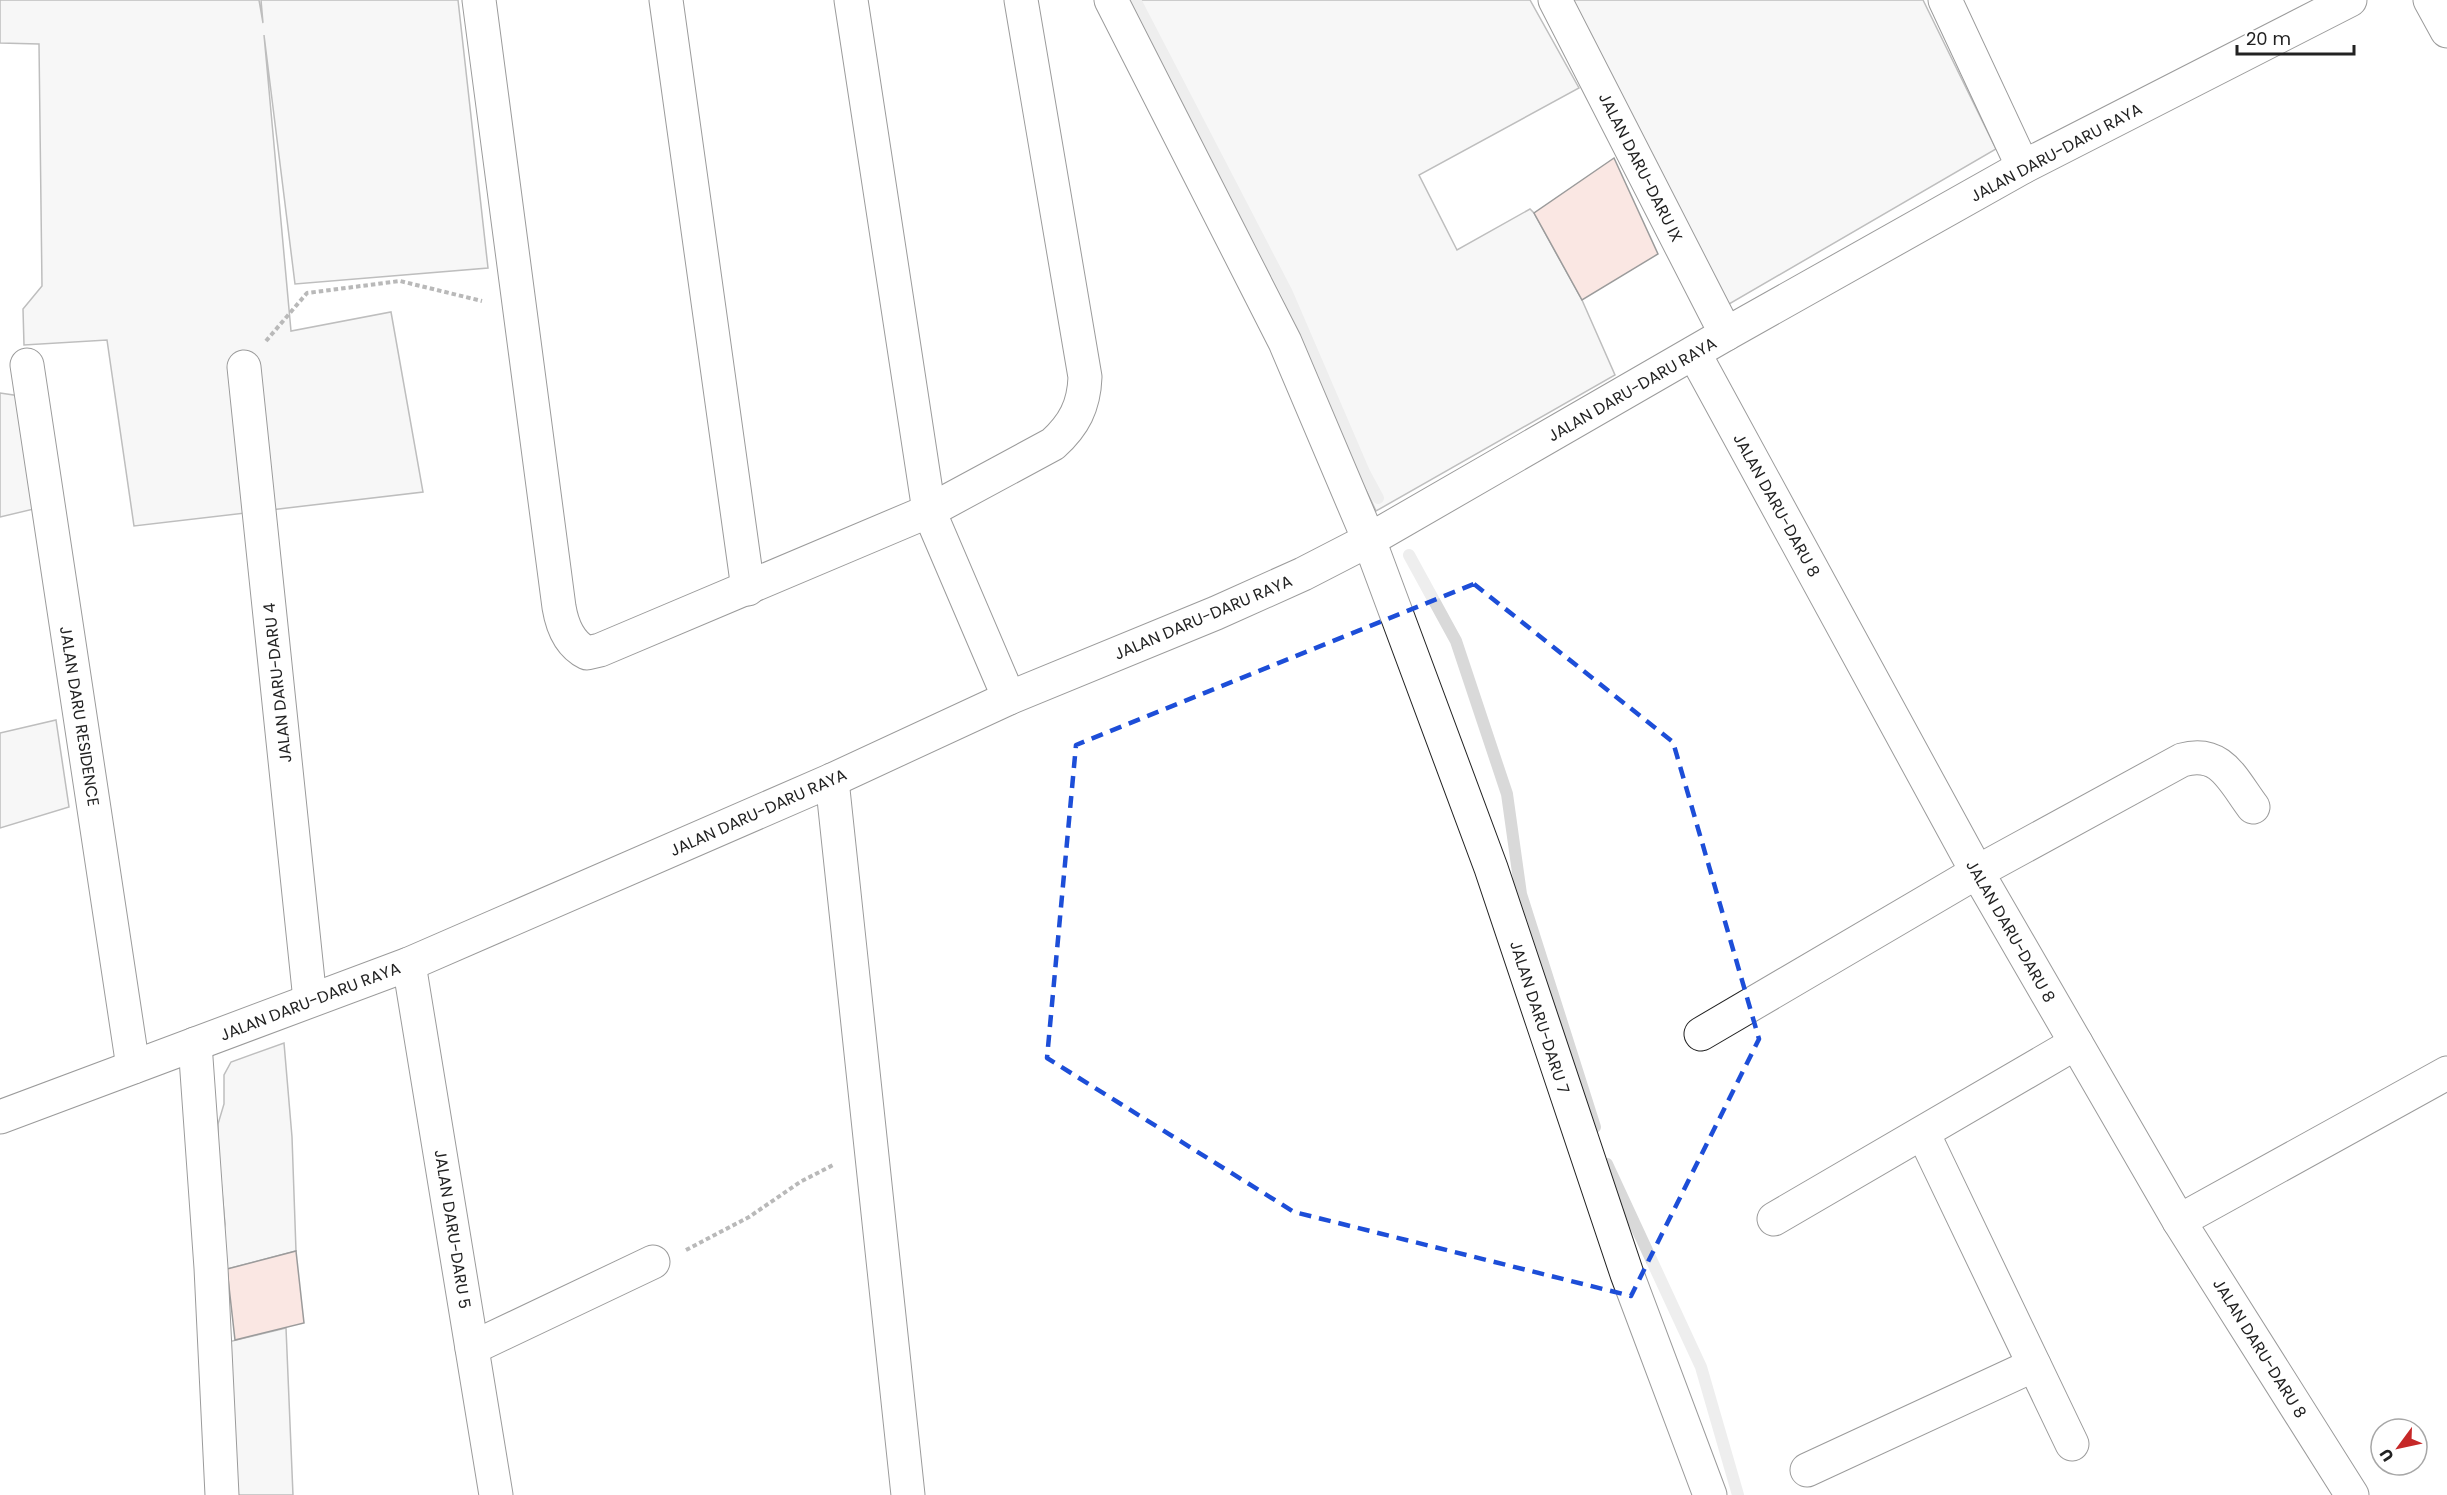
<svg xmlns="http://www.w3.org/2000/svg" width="2447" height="1495" font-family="Poppins,sans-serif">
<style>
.green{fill:#eee;stroke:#6f6f6f;stroke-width:1.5}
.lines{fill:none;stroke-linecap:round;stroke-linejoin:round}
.stream{stroke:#d9d9d9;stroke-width:12}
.building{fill:#f3c9c0;stroke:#222;stroke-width:1.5}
.minor-casing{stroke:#222;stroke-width:35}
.major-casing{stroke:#222;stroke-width:35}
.path{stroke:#646464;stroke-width:4;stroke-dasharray:4.5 3;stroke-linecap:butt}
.minor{stroke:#fff;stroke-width:33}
.major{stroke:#fff;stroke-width:33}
.marked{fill:none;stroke:#1d4ed8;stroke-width:4.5;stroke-dasharray:12 8;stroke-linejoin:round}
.labels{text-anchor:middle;stroke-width:4.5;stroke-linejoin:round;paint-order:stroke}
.street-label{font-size:16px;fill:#222;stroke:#fff}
</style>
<rect width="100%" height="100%" fill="#fff"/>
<!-- green -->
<g class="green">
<path d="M0,0h259l4,23 -2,-23h197l30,268 -193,16 -31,-249 27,296 100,-19 32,180 -289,34 -27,-186 -83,5 -1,-36 19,-23 -3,-242 -39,-1z"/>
<path d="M1129,0h401l49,88 -160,87 38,75 73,-41 4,4 48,87 33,75 -239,136 -119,-251z"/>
<path d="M1565,0h358l73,149 -272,158z"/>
<path d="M0,393l20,3 18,112 -38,9z"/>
<path d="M56,720l13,87 -69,21v-95z"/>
<path d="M284,1043l8,94 4,114 -69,18 -6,-15 4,-30 -7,-75v-25l6,-20v-29l7,-13z"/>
<path d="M286,1328l7,167h-57l-8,-153z"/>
</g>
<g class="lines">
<!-- stream -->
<g class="stream">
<path d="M1135,0l152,293 77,179 14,26"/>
<path d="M1409,555l47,86 51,153 14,100 74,233"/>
<path d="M1607,1164l94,203 37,128"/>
</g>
</g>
<!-- building -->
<g class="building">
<path d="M1614,158l44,96 -76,46 -48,-87z"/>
<path d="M296,1251l8,72 -69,17 -8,-71z"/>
</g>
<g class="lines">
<defs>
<g id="minor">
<path d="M479,0l80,607c3,18 10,37 28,46l13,-3 329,-139 124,-67c21,-19 31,-38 32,-67l-64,-377"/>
<path d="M666,0l82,589"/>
<path d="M851,0l78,511 80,187"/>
<path d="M1111,0l174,342 84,198 122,328 136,406 83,221"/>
<path d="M1555,0l171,334"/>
<path d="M1945,0l78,167"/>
<path d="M2430,0l17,31"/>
<path d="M1694,353l283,519 202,349 173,274"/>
<path d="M27,365l106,702"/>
<path d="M244,367l66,633"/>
<path d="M832,780l76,715"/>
<path d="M409,964l87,531"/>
<path d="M1701,1034l276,-162 205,-112c39,-11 50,19 71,47"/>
<path d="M195,1044l16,224 11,227"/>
<path d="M1923,1133l149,311"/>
<path d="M1774,1219l302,-176"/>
<path d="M2179,1221l268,-148"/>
<path d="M472,1348l181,-86"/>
<path d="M1807,1470l227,-105"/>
</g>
<path id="major" d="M0,1117l409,-153 423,-184 177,-82 207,-85 87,-39 66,-34 357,-206 297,-167 327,-167"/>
</defs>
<!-- minor casing -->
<use href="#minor" class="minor-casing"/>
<!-- major casing -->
<use href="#major" class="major-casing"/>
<!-- path -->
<g class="path">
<path d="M266,341l41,-48 93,-12 82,20"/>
<path d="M686,1250l63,-33 51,-35 35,-18"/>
</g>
<!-- minor -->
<use href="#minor" class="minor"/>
<!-- major -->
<use href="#major" class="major"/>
</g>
<!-- marked area -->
<path d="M0 0H2447V1495H0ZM1474,584l199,158 86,297 -128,257 -337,-84 -247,-154 29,-313z" fill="#fff" fill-opacity=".55" fill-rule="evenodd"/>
<path class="marked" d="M1474,584l199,158 86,297 -128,257 -337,-84 -247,-154 29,-313z"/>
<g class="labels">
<!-- street labels -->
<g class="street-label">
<text transform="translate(2056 152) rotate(-28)" y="6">JALAN DARU-DARU RAYA</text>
<text transform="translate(1641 167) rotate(63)" y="6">JALAN DARU-DARU IX</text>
<text transform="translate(1632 389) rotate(-30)" y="6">JALAN DARU-DARU RAYA</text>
<text transform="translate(1777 505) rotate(61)" y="6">JALAN DARU-DARU 8</text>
<text transform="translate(1203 617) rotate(-23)" y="6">JALAN DARU-DARU RAYA</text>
<text transform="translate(277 683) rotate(-96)" y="6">JALAN DARU-DARU 4</text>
<text transform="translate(80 716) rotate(81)" y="6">JALAN DARU RESIDENCE</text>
<text transform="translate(758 812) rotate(-24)" y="6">JALAN DARU-DARU RAYA</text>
<text transform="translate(2011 931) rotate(60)" y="6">JALAN DARU-DARU 8</text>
<text transform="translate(310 1001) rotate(-21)" y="6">JALAN DARU-DARU RAYA</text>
<text transform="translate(1540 1017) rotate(72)" y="6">JALAN DARU-DARU 7</text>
<text transform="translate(453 1229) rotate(81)" y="6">JALAN DARU-DARU 5</text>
<text transform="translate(2260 1348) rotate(58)" y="6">JALAN DARU-DARU 8</text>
</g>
</g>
<!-- north arrow -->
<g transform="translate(2399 1447) rotate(237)"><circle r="28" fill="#ffffff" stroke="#a7a7a7" stroke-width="1.5"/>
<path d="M0-4.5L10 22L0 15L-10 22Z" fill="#c62828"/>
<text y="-9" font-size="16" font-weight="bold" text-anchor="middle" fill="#222222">U</text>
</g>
<!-- scale -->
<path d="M2237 45v9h117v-9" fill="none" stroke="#222222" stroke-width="3"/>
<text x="2246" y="45" font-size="18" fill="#222222" stroke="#ffffff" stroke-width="4.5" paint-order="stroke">20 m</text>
</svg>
